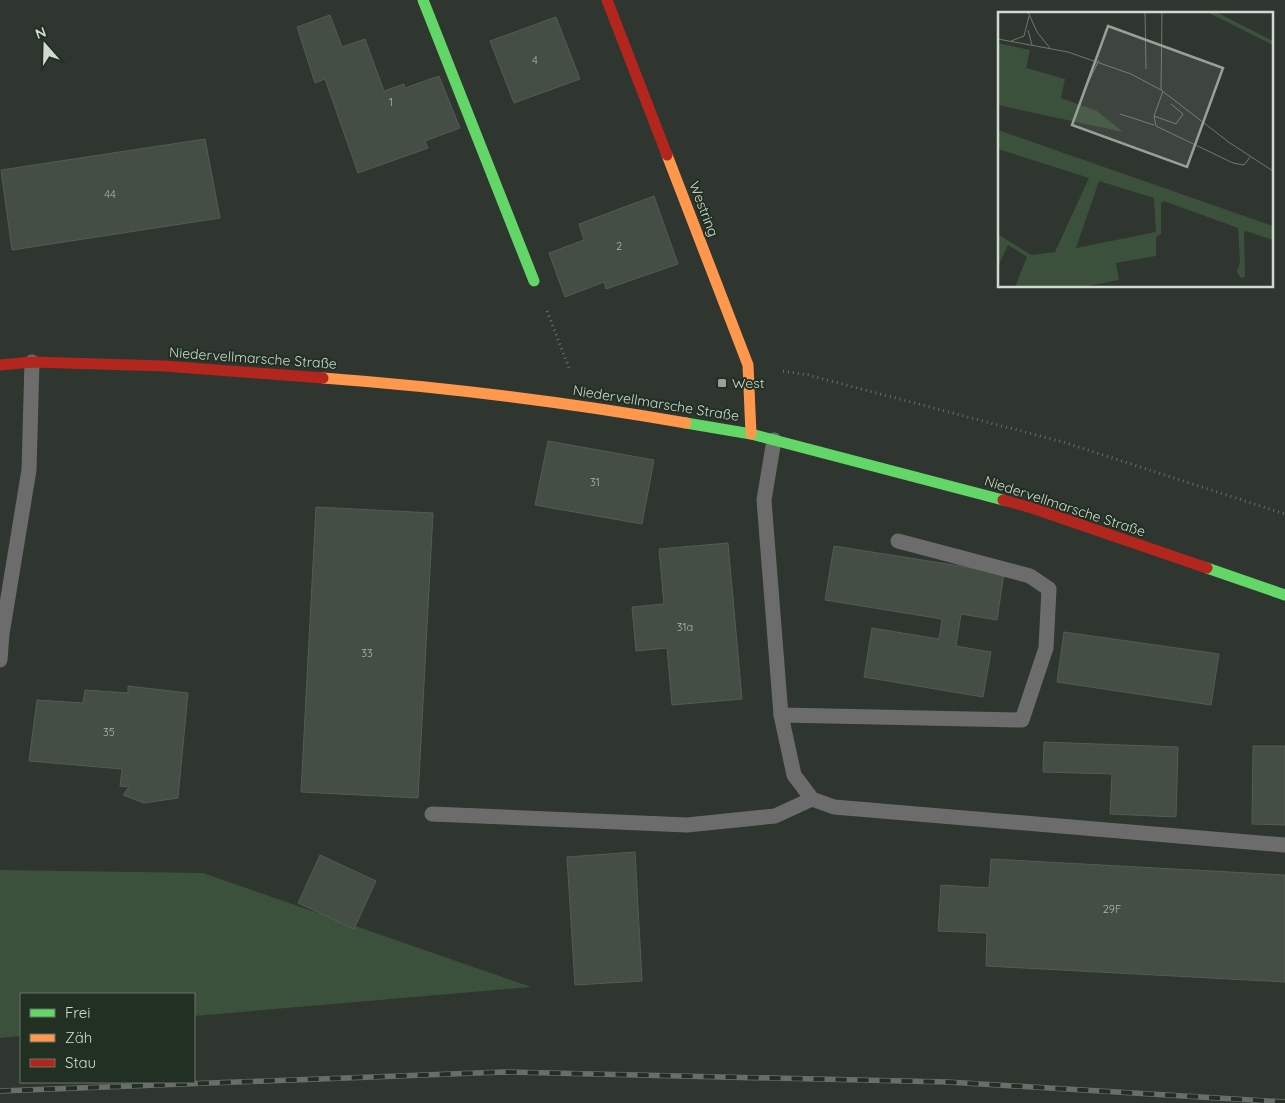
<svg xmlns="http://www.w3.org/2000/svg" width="1285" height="1103" font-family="Quicksand,sans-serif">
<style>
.green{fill:#3c513c}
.building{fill:#444e45;stroke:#545b55}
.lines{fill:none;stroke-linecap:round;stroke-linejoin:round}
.path{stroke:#6d6d6d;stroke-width:3;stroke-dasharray:1 4;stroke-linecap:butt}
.lane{stroke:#6d6c6d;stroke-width:15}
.fast{stroke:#63d668;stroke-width:11}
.slow{stroke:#ff974d;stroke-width:11}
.jam{stroke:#b3261e;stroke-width:11}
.rail-casing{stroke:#6b6d6b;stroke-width:5.5}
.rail{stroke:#213022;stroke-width:4;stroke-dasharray:11;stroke-linecap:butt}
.poi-dot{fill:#98a198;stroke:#213022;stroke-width:2}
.labels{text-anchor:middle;stroke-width:4;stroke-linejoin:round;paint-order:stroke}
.number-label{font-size:11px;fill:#aeb7ae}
.street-label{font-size:14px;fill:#d1dad1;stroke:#213022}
.poi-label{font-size:14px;fill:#d1dad1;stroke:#213022;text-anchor:start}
.inset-road{fill:none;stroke:#6f7870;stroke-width:1}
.view{fill:#98a198;fill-opacity:0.15;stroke:#98a198;stroke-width:2.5}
.inset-edge{fill:none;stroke:#d1dad1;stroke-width:2.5}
</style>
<rect width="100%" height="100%" fill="#2e362f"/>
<!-- green -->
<path class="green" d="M0,870l203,3 328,114 -337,29v-22h-173v42l-21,2z"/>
<!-- building -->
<g class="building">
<path d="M330,15l12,32 23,-8 19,52 20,-7 1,4 34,-12 21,52 -35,13 3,7 -70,25 -33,-94 -10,4 -18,-56z"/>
<path d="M556,17l24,62 -66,24 -24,-62z"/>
<path d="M205,139l15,79 -208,32 -11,-80z"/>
<path d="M654,196l24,68 -72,25 -2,-7 -39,15 -16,-44 35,-13 -5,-16z"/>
<path d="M548,441l106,19 -12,64 -107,-19z"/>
<path d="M316,507l117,6 -15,285 -117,-6z"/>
<path d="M728,543l14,156 -70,6 -5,-57 -31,3 -4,-44 32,-3 -5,-55z"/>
<path d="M834,546l170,27 -7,47 -36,-6 -5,32 35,6 -8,45 -119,-20 8,-49 67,11 3,-20 -117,-19z"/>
<path d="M1064,632l155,22 -8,51 -154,-23z"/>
<path d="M128,686l60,7 -10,105 -34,5 -21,-8 6,-8 -9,-1 2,-17 -93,-8 8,-61 46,3 2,-13 43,3z"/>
<path d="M1044,742l134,5 -2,70 -66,-3 2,-40 -69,-2z"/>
<path d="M1253,746h32v79l-33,-1z"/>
<path d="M635,852l7,129 -67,4 -8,-128z"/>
<path d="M320,855l56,26 -22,48 -56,-26z"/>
<path d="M991,859l294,16v107l-299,-16 1,-33 -49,-2 3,-46 48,3z"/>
</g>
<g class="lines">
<!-- path -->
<g class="path">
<path d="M547,311l22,57"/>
<path d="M783,371l25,4 255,67 222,72"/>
</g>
<!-- lane -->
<g class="lane">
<path d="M774,440l-10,60 17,215 13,60 18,24 22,8 451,38"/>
<path d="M0,660l2,-26 27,-164 3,-108"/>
<path d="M781,715l241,5 24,-72 3,-59 -19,-13 -132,-35"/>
<path d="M432,814l255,11 88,-9 37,-17"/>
</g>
<!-- fast -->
<g class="fast">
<path d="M423,0l111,281"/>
<path d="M686,423l65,11 252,66"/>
<path d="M1207,568l78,27"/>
</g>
<!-- slow -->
<g class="slow">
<path d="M667,155l81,210 3,69"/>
<path d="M323,378c122,9 242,24 363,45"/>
</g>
<!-- jam -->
<g class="jam">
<path d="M607,0l60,155"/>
<path d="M0,365l32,-3 132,4 159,12"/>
<path d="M1003,500l29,8 175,60"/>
</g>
<defs>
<path id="rail" d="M0,1091l503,-19 444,10 338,20"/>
</defs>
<!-- rail casing -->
<use href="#rail" class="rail-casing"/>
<!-- rail -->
<use href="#rail" class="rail"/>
</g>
<!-- markers -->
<rect class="poi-dot" x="717" y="378" width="10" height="10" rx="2.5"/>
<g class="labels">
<!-- number labels -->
<g class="number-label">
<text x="535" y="64">4</text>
<text x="391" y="106">1</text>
<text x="110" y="198">44</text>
<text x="619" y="250">2</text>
<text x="595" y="486">31</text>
<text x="685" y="631">31a</text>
<text x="367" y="657">33</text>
<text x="109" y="736">35</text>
<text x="1112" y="913">29F</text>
</g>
<!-- street labels -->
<g class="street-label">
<text transform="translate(704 209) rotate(69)" y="5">Westring</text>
<text transform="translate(253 358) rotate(4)" y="5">Niedervellmarsche Straße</text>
<text transform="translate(656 403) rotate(9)" y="5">Niedervellmarsche Straße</text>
<text transform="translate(1065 506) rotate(18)" y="5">Niedervellmarsche Straße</text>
</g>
<!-- poi labels -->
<g class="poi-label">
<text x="732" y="388">West</text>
</g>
</g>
<!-- overview -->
<g transform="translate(998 12)">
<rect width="275" height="275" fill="#2e362f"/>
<path d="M209,0h9l57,29v4zM0,31l32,7 -4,18 39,11 -4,19 36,13 26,21 -125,-27zM0,118l275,96v14l-27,-9 -2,2 1,44 -4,1 -4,-6 3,-10 -2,-34 -74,-27 -3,2v31l-5,3v19l-40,7 3,17 -36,7h-68l12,-30 -19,-12 -10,21v-32l33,21 24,-3 34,-74 -91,-29zM101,169l55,17 2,34 -80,16z" fill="#3c513c" fill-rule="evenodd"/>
<path class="inset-road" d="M30,0l9,20 13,16M147,0l1,57M30,18l4,15M0,27l70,13 63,22 30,16 69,53 43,28M13,29l13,-5 5,-20M163,78l1,-78M86,79l15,-31M165,79l-9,25 2,10 77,37 11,2 6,-8M122,102l34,11M156,104l22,8 7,-10 -12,-10"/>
<path class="view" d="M110,14l115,42 -36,99 -115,-42z"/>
<rect width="275" height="275" class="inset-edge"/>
</g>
<!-- legend -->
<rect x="20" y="993" width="175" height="90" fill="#213022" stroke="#677468"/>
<rect x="30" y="1009" width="25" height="8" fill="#63d668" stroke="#677468"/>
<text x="65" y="1018" font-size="15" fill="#d1dad1">Frei</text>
<rect x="30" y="1034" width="25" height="8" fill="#ff974d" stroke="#677468"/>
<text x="65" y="1043" font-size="15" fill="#d1dad1">Zäh</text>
<rect x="30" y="1059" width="25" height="8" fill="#b3261e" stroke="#677468"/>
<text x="65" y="1068" font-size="15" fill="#d1dad1">Stau</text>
<!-- north arrow -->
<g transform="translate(45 45) rotate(340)" stroke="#213022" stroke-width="4" paint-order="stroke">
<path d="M0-4L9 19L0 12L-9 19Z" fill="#d1dad1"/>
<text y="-8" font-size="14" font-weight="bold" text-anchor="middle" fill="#d1dad1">N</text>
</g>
</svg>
